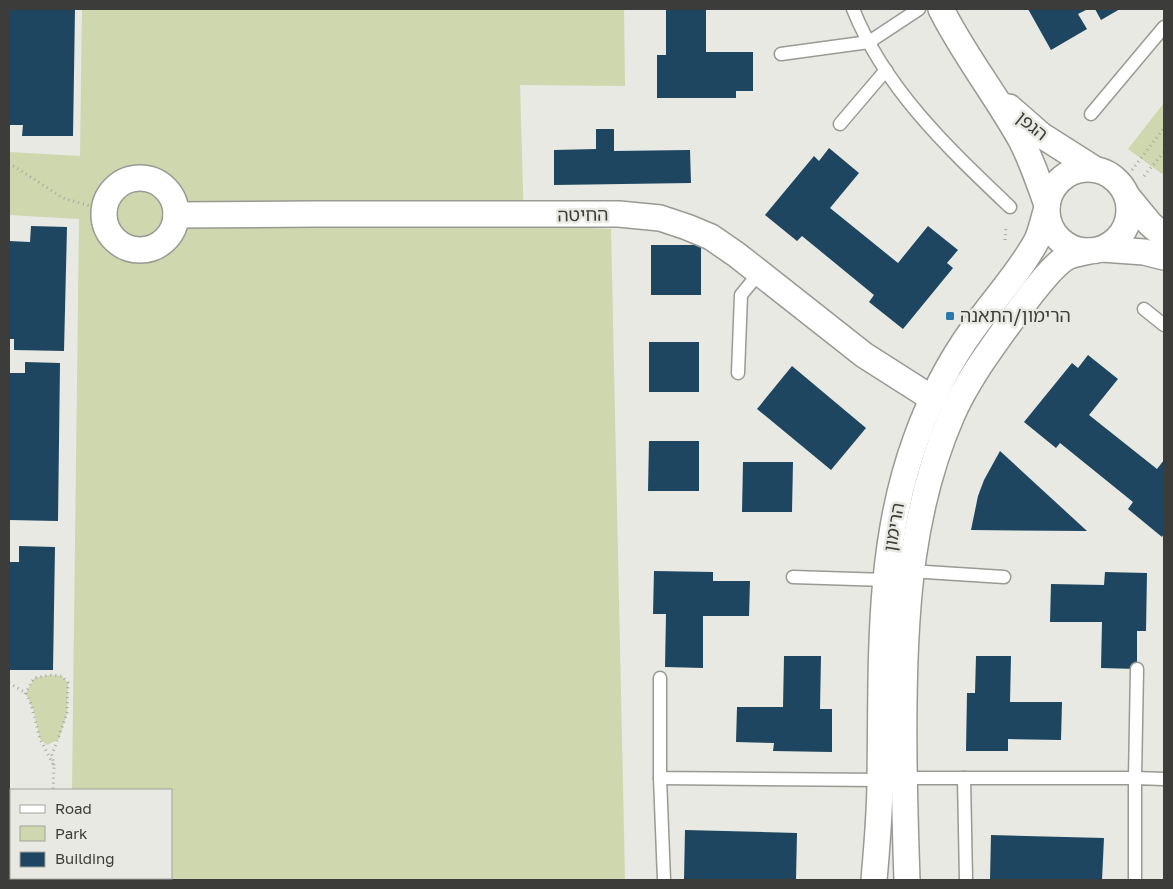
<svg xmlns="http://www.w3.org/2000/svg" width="1173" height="889" font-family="'Golos Text','Noto Sans Hebrew',sans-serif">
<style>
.green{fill:#ced7ad}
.building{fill:#1e4661}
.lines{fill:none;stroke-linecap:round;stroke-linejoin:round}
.service-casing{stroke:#989a94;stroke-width:15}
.minor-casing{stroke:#989a94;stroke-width:28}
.path{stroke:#a7a8a3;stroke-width:3;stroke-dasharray:1 4;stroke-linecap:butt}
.service{stroke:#fff;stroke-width:12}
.minor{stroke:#fff;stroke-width:25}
.poi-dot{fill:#2b78aa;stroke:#e7e9e2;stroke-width:2}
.labels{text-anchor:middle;stroke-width:5;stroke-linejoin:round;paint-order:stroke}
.street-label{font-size:18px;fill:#3c3d3a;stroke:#e7e9e2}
.poi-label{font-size:18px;fill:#3c3d3a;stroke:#e7e9e2;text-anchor:start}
</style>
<rect width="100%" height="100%" fill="#e7e9e2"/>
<!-- green -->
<g class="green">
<path d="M82,9h542l1,77 -105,-1 4,140 87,4 14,651h-555v-2h101v-88h-99l7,-571 -70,-4v-63l71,4z"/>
<path d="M1164,103v68l-2,3 -34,-25z"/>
<path d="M50,675l12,1 6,7 -1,30 -8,26 -12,6 -7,-6 -6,-27 -8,-19 8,-15z"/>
</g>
<!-- building -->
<g class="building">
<path d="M10,9h65l-2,127h-51l1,-11h-14z"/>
<path d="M666,9h40v43h47v39h-17v7h-79v-43h9z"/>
<path d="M1028,9h60l-10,5 9,15 -36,21z"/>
<path d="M1095,9h25l-19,11z"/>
<path d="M596,129h18v22l76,-1 1,33 -137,2v-35l42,-1z"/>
<path d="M829,148l30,25 -29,35 68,55 30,-37 30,24 -11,13 6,5 -50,61 -34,-27 5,-7 -72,-59 -5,5 -32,-26 49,-59 5,5z"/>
<path d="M31,226l36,1 -3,124 -50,-1v-11h-5v-98l21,1z"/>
<rect x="651" y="245" width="50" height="50"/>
<rect x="649" y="342" width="50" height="50"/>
<path d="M1088,355l30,24 -29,36 68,54 7,-9v73l-2,4 -34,-28 5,-7 -73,-59 -4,5 -32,-26 48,-59 6,5z"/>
<path d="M25,362l35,1 -2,158 -49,-1v-147h16z"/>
<path d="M792,366l74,62 -35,42 -74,-61z"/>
<path d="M649,441h50v50h-51z"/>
<path d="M1000,451l87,80 -116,-1 7,-34 6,-16z"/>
<path d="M743,462h50l-1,50h-50z"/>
<path d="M19,546l36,1 -2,123h-44v-108h10z"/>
<path d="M654,571l59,1v9h37l-1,35h-46v52l-38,-1 1,-53h-13z"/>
<path d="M1105,572l42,1 -1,58h-9v38l-36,-1 1,-46h-52l1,-38 53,1z"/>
<path d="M784,656h37l-1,53h12v43l-59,-1 1,-8 -38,-1 1,-35h46z"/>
<path d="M976,656h35l-1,46h52l-1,38 -53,-1v12h-42l1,-58h8z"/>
<path d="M685,830l112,3 -1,47h-112z"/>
<path d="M991,835l113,3 -2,42h-112z"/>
</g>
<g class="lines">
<defs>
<g id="service">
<path d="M853,9c32,80 96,140 157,198"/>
<path d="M781,54l88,-12 50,-33"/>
<path d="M1091,114l73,-87"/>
<path d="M840,124l46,-54"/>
<path d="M1144,309l20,16"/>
<path d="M738,373l3,-78 18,-22"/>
<path d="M910,571l94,6"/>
<path d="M793,577l93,3"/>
<path d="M660,678v100l220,2"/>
<path d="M660,778l4,102"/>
<path d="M903,778h232l2,-109"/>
<path d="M964,778l2,102"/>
<path d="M1135,880v-102l29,1"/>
</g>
<g id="minor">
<path d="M941,9c23,46 55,86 80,131 11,21 18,43 26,65"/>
<path d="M1009,107l32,28 52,33"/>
<circle cx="1088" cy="210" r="41"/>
<circle cx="140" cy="214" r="36"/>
<path d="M1127,196l23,28 14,12"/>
<path d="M176,215l139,-1h304l41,4 27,9 24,10 26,18 127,100 69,44"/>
<path d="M1102,249l42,3 20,5"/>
<path d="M874,880c3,-34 6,-67 6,-101 2,-114 -4,-231 36,-340 14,-39 33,-77 57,-110 21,-30 47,-57 64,-89 4,-9 6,-19 9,-29"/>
<path d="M907,880c-2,-59 -4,-118 -3,-177 1,-99 8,-196 48,-288 14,-32 35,-61 56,-90 13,-17 41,-58 59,-68 7,-3 15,-4 22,-6"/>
</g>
</defs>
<!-- service casing -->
<use href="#service" class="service-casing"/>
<!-- minor casing -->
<use href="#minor" class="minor-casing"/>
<!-- path -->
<g class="path">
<path d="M9,163l54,35 41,12"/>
<path d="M1132,170l32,-42"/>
<path d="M1144,176l20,-24"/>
<path d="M1005,240l1,-13"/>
<path d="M9,683l17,10 5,11 9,35 14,27 -1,24"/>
<path d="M25,694l9,-16 16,-3 12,1 6,7 -1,30 -15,42 2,11"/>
<path d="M53,880v-2"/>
</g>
<!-- service -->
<use href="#service" class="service"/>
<!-- minor -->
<use href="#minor" class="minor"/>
</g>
<!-- markers -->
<rect class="poi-dot" x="945" y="311" width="10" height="10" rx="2.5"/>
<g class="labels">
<!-- street labels -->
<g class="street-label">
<text transform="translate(1032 126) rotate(39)" y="6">הגפן</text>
<text transform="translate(583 215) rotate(-1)" y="6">החיטה</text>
<text transform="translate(894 527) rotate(-80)" y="6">הרימון</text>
</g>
<!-- poi labels -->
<g class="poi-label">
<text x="960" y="322">הרימון/התאנה</text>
</g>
</g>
<!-- border -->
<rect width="1173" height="889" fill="none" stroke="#3c3d3a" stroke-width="20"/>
<!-- legend -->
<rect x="10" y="789" width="162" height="90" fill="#e7e9e2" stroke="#a3a49f"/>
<rect x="20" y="805" width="25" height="8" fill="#ffffff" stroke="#a3a49f"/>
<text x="55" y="814" font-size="15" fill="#3c3d3a">Road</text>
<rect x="20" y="826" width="25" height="15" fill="#ced7ad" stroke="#a3a49f"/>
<text x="55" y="839" font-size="15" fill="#3c3d3a">Park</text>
<rect x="20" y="852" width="25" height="15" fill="#1e4661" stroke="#a3a49f"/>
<text x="55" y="864" font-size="15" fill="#3c3d3a">Building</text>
</svg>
